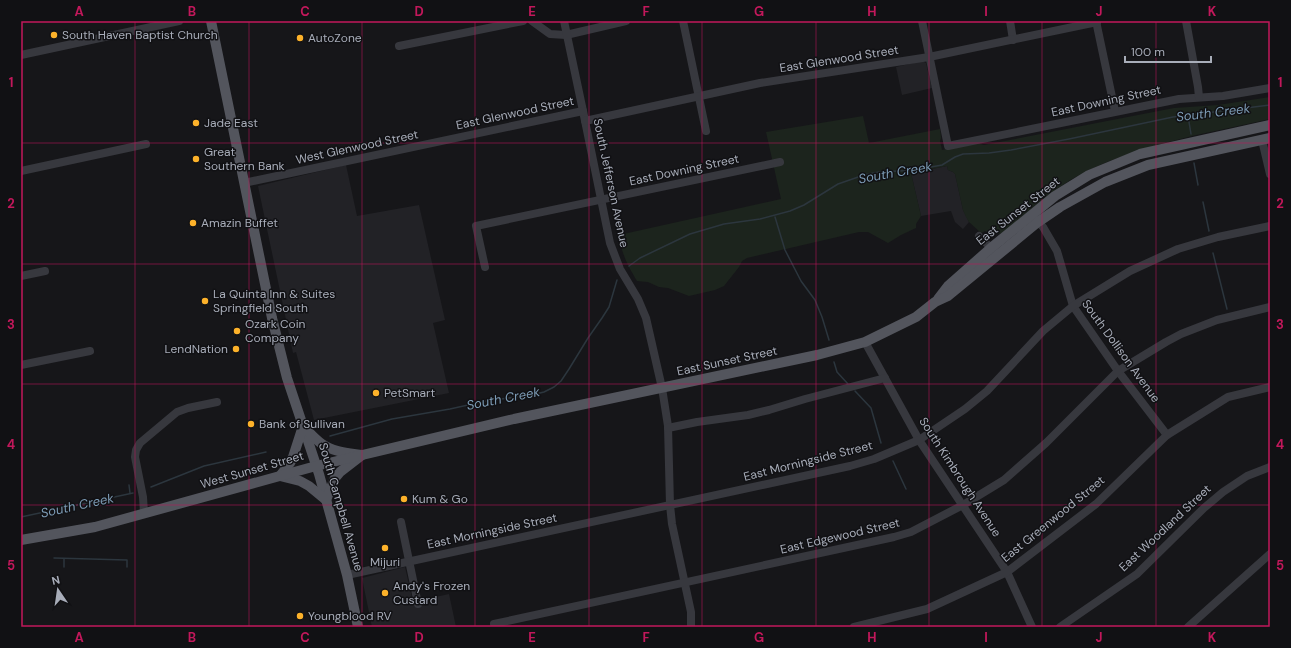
<svg xmlns="http://www.w3.org/2000/svg" width="1291" height="648" font-family="'DM Sans',sans-serif">
<style>
.built{fill:#222226}
.green{fill:#1c241d}
.lines{fill:none;stroke-linecap:round;stroke-linejoin:round}
.stream{stroke:#2c363e;stroke-width:1.5}
.minor{stroke:#37383e;stroke-width:8}
.major{stroke:#53555d;stroke-width:10}
.grid{fill:none;stroke:#c2185b;stroke-width:1;stroke-opacity:0.55}
.poi-dot{fill:#fdb22a;stroke:#111114;stroke-width:1.5}
.labels{text-anchor:middle;stroke-width:3;stroke-linejoin:round;paint-order:stroke}
.poi-label{font-size:12px;fill:#a8adb9;stroke:#111114;text-anchor:start}
.street-label{font-size:12px;fill:#a8adb9;stroke:#111114}
.water-label{font-size:13px;font-style:italic;fill:#7d9cb6;stroke:#111114}
.neatline{fill:none;stroke:#c2185b;stroke-width:1.5}
.grid-label{font-size:13px;text-anchor:middle;font-weight:bold;fill:#c2185b}
</style>
<rect width="100%" height="100%" fill="#161619"/>
<!-- built -->
<g class="built">
<path d="M922,61l4,2 6,25 -30,7 -6,-28z"/>
<path d="M346,165l11,51 62,-11 26,115 -12,3 16,70 -135,27 -18,-68 -3,1 -35,-167z"/>
<path d="M947,166l1,4 5,2 2,2 8,36 6,12 -6,7 -8,-7 -4,-11 -30,5 -10,-43z"/>
<path d="M405,567l8,35 36,-8 7,33h-84l-10,-49z"/>
</g>
<!-- green -->
<path class="green" d="M1270,97v22c-67,15 -137,26 -198,60 -25,15 -47,36 -70,54 -7,2 -11,2 -17,-2l-4,2 -12,-11 -3,-5 -3,-7 -8,-36 -2,-2 -5,-2 -1,-4 -36,7 10,43 -5,8v4l-15,7 -13,8 -20,-11h-9l-112,26 -5,3 -3,6 -15,19 -9,4 -26,6 -21,-8 -9,-1 -11,-5 -11,-1c-10,-17 -15,-26 -18,-46l162,-36 -15,-67 97,-16 6,27 71,-14 1,9 -1,3 2,9 35,-7 7,2 190,-37 44,-3z"/>
<g class="lines">
<!-- stream -->
<g class="stream">
<path d="M1188,116l3,18"/>
<path d="M1194,163l4,22"/>
<path d="M1203,202l6,29"/>
<path d="M775,217l10,33 16,31 14,19 7,17 7,23"/>
<path d="M1213,253l14,56"/>
<path d="M629,266l11,-8 50,-24 34,-10 36,-5 30,-8 14,-6 34,-21 26,-9 15,-3 38,-2 14,-3 11,-2 13,-8 8,-3 26,-1 22,-3 58,-11 104,-22 97,-12"/>
<path d="M834,362l3,10 11,12"/>
<path d="M855,391l16,17 10,35"/>
<path d="M330,436l62,-17 58,-10 36,-8 46,-6 12,-3 10,-5 7,-6 8,-12 19,-31 14,-20 7,-11 8,-27"/>
<path d="M893,461l13,28"/>
<path d="M129,485l1,8"/>
<path d="M151,487l53,-21 62,-14"/>
<path d="M21,517l112,-24"/>
<path d="M54,558l73,2v7"/>
<path d="M64,567v-8"/>
</g>
<!-- minor -->
<g class="minor">
<path d="M532,21l18,13 16,1 60,-14"/>
<path d="M564,21l19,90 27,132 10,26 18,30 8,19 16,70 6,38 2,79 2,19 19,88v15"/>
<path d="M683,21l23,110"/>
<path d="M922,21l26,125 231,-47 44,-3 47,-8"/>
<path d="M1010,21l3,19"/>
<path d="M1096,21l19,90"/>
<path d="M1186,21l12,66 1,10"/>
<path d="M399,46l124,-25"/>
<path d="M21,55l158,-34"/>
<path d="M585,121l175,-38 169,-26 168,-35"/>
<path d="M1262,140l8,34"/>
<path d="M21,171l125,-27"/>
<path d="M244,183l339,-72"/>
<path d="M1035,219l8,8 14,24 16,55 45,65 49,64"/>
<path d="M979,236l15,15"/>
<path d="M485,267l-9,-41 304,-64"/>
<path d="M21,276l24,-5"/>
<path d="M865,342l54,98 88,132 25,55"/>
<path d="M21,365l69,-14"/>
<path d="M668,428l29,-6 51,-7 21,-5 36,-11 80,-21"/>
<path d="M144,513l-1,-16 -8,-40 1,-7 4,-7 37,-31 11,-4 29,-6"/>
<path d="M401,522l17,82"/>
<path d="M347,575l503,-109 24,-7 45,-19 46,-31 22,-18 56,-60 30,-25 57,-35 48,-22 40,-12 52,-11"/>
<path d="M494,624l400,-87 17,-5 52,-27 41,-25 42,-37 72,-72 48,-29 15,-8 36,-14 53,-13"/>
<path d="M854,627l73,-18 80,-37 89,-68 71,-69 61,-38 42,-10"/>
<path d="M1060,627l77,-53 67,-66 19,-16 24,-16 23,-9"/>
<path d="M1188,627l82,-73"/>
</g>
<!-- major -->
<g class="major">
<path d="M211,21l61,297 15,60 32,96 28,101 11,52"/>
<path d="M938,299l10,-13 43,-38 64,-52 34,-21 51,-21 130,-29"/>
<path d="M303,426c6,6 12,13 19,18 11,8 27,9 40,11l-22,17 -5,6 -9,22 -17,-14 -9,-5 -20,-5 10,-13 3,-6z"/>
<path d="M21,540l74,-13 221,-61 198,-47 303,-64 48,-13 51,-25 19,-15 13,-6 90,-74 22,-15 45,-25 43,-17 122,-27"/>
</g>
</g>
<!-- grid -->
<path class="grid" d="M135,21v606M249,21v606M362,21v606M475,21v606M589,21v606M702,21v606M816,21v606M929,21v606M1042,21v606M1156,21v606M21,143h1249M21,264h1249M21,384h1249M21,505h1249"/>
<!-- markers -->
<g class="poi-dot">
<circle cx="54" cy="35" r="4"/>
<circle cx="300" cy="38" r="4"/>
<circle cx="196" cy="123" r="4"/>
<circle cx="196" cy="159" r="4"/>
<circle cx="193" cy="223" r="4"/>
<circle cx="205" cy="301" r="4"/>
<circle cx="237" cy="331" r="4"/>
<circle cx="236" cy="349" r="4"/>
<circle cx="376" cy="393" r="4"/>
<circle cx="251" cy="424" r="4"/>
<circle cx="404" cy="499" r="4"/>
<circle cx="385" cy="548" r="4"/>
<circle cx="385" cy="593" r="4"/>
<circle cx="300" cy="616" r="4"/>
</g>
<g class="labels">
<!-- poi labels -->
<g class="poi-label">
<text x="62" y="39">South Haven Baptist Church</text>
<text x="308" y="42">AutoZone</text>
<text x="204" y="127">Jade East</text>
<text x="204" y="156">Great<tspan x="204" dy="14">Southern Bank</tspan></text>
<text x="201" y="227">Amazin Buffet</text>
<text x="213" y="298">La Quinta Inn &amp; Suites<tspan x="213" dy="14">Springfield South</tspan></text>
<text x="245" y="328">Ozark Coin<tspan x="245" dy="14">Company</tspan></text>
<text x="228" y="353" text-anchor="end">LendNation</text>
<text x="384" y="397">PetSmart</text>
<text x="259" y="428">Bank of Sullivan</text>
<text x="412" y="503">Kum &amp; Go</text>
<text x="385" y="566" text-anchor="middle">Mijuri</text>
<text x="393" y="590">Andy's Frozen<tspan x="393" dy="14">Custard</tspan></text>
<text x="308" y="620">Youngblood RV</text>
</g>
<!-- street labels -->
<g class="street-label">
<text transform="translate(839 59) rotate(-9)" y="4">East Glenwood Street</text>
<text transform="translate(1106 101) rotate(-12)" y="4">East Downing Street</text>
<text transform="translate(515 113) rotate(-12)" y="4">East Glenwood Street</text>
<text transform="translate(357 147) rotate(-12)" y="4">West Glenwood Street</text>
<text transform="translate(684 170) rotate(-12)" y="4">East Downing Street</text>
<text transform="translate(611 183) rotate(78)" y="4">South Jefferson Avenue</text>
<text transform="translate(1018 211) rotate(-38)" y="4">East Sunset Street</text>
<text transform="translate(1121 351) rotate(54)" y="4">South Dollison Avenue</text>
<text transform="translate(727 361) rotate(-12)" y="4">East Sunset Street</text>
<text transform="translate(808 461) rotate(-14)" y="4">East Morningside Street</text>
<text transform="translate(252 470) rotate(-16)" y="4">West Sunset Street</text>
<text transform="translate(960 477) rotate(57)" y="4">South Kimbrough Avenue</text>
<text transform="translate(341 507) rotate(74)" y="4">South Campbell Avenue</text>
<text transform="translate(1053 519) rotate(-39)" y="4">East Greenwood Street</text>
<text transform="translate(1165 528) rotate(-43)" y="4">East Woodland Street</text>
<text transform="translate(492 531) rotate(-12)" y="4">East Morningside Street</text>
<text transform="translate(840 536) rotate(-13)" y="4">East Edgewood Street</text>
</g>
<!-- water labels -->
<g class="water-label">
<text transform="translate(1213 112) rotate(-7)" y="5">South Creek</text>
<text transform="translate(895 172) rotate(-10)" y="5">South Creek</text>
<text transform="translate(503 398) rotate(-11)" y="5">South Creek</text>
<text transform="translate(77 505) rotate(-12)" y="5">South Creek</text>
</g>
</g>
<!-- border -->
<rect width="1291" height="648" fill="none" stroke="#111114" stroke-width="44"/>
<!-- north arrow -->
<g transform="translate(58 590) rotate(347)" stroke="#111114" stroke-width="3" paint-order="stroke">
<path d="M0-3L7 15L0 10L-7 15Z" fill="#a8adb9"/>
<text y="-6" font-size="11" font-weight="bold" text-anchor="middle" fill="#a8adb9">N</text>
</g>
<!-- scale -->
<path d="M1125 56v6h86v-6" fill="none" stroke="#a8adb9" stroke-width="2"/>
<text x="1131" y="56" font-size="12" fill="#a8adb9" stroke="#111114" stroke-width="3" paint-order="stroke">100 m</text>
<rect x="22" y="22" width="1247" height="604" class="neatline"/>
<g class="grid-label">
<text x="79" y="16">A</text>
<text x="192" y="16">B</text>
<text x="305" y="16">C</text>
<text x="419" y="16">D</text>
<text x="532" y="16">E</text>
<text x="646" y="16">F</text>
<text x="759" y="16">G</text>
<text x="872" y="16">H</text>
<text x="986" y="16">I</text>
<text x="1099" y="16">J</text>
<text x="1212" y="16">K</text>
<text x="11" y="87">1</text>
<text x="1280" y="87">1</text>
<text x="11" y="208">2</text>
<text x="1280" y="208">2</text>
<text x="11" y="329">3</text>
<text x="1280" y="329">3</text>
<text x="11" y="449">4</text>
<text x="1280" y="449">4</text>
<text x="11" y="570">5</text>
<text x="1280" y="570">5</text>
<text x="79" y="642">A</text>
<text x="192" y="642">B</text>
<text x="305" y="642">C</text>
<text x="419" y="642">D</text>
<text x="532" y="642">E</text>
<text x="646" y="642">F</text>
<text x="759" y="642">G</text>
<text x="872" y="642">H</text>
<text x="986" y="642">I</text>
<text x="1099" y="642">J</text>
<text x="1212" y="642">K</text>
</g>
</svg>
